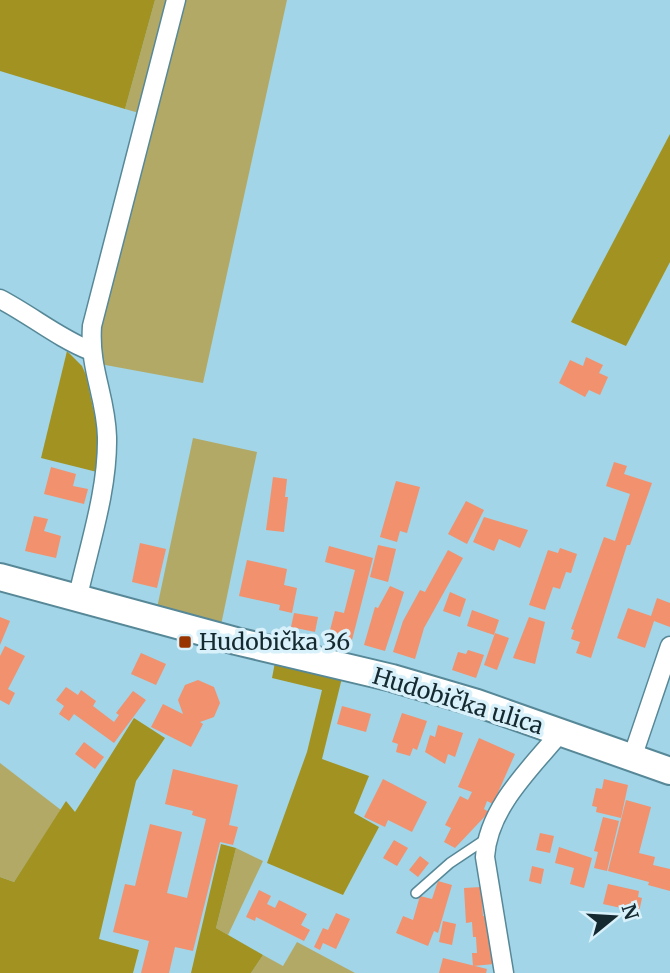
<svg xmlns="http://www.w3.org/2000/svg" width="670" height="973" font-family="Merriweather,serif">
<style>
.green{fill:#b3a966}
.forest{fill:#a19222}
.building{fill:#f1916e}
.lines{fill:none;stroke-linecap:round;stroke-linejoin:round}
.lane-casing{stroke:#578898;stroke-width:12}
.street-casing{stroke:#578898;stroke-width:21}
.secondary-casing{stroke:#578898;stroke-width:30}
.lane{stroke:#fff;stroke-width:9}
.street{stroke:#fff;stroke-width:18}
.secondary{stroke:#fff;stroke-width:26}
.poi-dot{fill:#983400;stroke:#d8f1fa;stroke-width:2.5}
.labels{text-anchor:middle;stroke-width:7;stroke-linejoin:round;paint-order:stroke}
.poi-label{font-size:23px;fill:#152930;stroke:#d8f1fa;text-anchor:start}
.street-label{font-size:23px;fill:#152930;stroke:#d8f1fa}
</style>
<rect width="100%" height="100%" fill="#a2d5e7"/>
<!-- green -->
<g class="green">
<path d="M155,0h14l-30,113 -14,-4z"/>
<path d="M182,0h105l-84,383 -103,-19 -2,-35z"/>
<path d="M193,438l64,14 -36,173 -64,-17z"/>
<path d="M0,763l61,47 -47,72 -14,-5z"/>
<path d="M236,848l27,13 -35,74 -12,-7z"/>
<path d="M297,942l58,31h-104l12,-18 20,11z"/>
</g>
<!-- forest -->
<g class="forest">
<path d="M0,0h155l-30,109 -125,-38z"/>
<path d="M670,134v128l-44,84 -55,-24z"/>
<path d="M67,351l15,15 4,9 14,66 -3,31 -56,-14z"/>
<path d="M276,657l67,17 -21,85 47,17 -15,37 25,14 -36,68 -76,-32 40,-111 15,-62 -50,-12z"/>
<path d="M134,718l31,20 -29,43 -37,158 40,11 -6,23h-133v-96l14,5 52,-81 9,11z"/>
<path d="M221,844l15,4 -20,80 47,27 -12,18h-60z"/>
</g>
<!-- building -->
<g class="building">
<path d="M586,357l17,8 -4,8 9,4 -8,18 -11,-5 -4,7 -26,-14 11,-23 13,6z"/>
<path d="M614,462l13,4 -3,8 28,9 -22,62h-3l-36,113 -15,-5 4,-11 -9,-3 3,-9 -3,-1 33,-92 11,4 15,-47 -24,-8z"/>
<path d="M51,467l25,7 -3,12 15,3 -4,15 -40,-10z"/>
<path d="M273,477l14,2 -2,18h3l-4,35 -18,-2z"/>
<path d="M396,481l24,6 -13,46 -7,-2 -3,11 -17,-5z"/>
<path d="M466,501l18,9 -17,34 -19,-10z"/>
<path d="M34,516l14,3 -4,12 17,5 -5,22 -31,-7z"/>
<path d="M484,517l44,13 -8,18 -21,-9 -5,12 -21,-9z"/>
<path d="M140,543l26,6 -9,39 -25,-6z"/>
<path d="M378,545l18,4 -8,33 -18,-5z"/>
<path d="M329,546l44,12 -21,82 -23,-6 6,-23 9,2 11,-43 -30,-8z"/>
<path d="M560,548l17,6 -6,19 -5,-1 -6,17 -7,-2 -8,23 -16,-5 19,-55 10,3z"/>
<path d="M448,550l15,8 -39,70 -9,31 -22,-7 10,-31 17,-31 5,2z"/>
<path d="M247,560l40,9 -3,16 13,3 -5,25 -13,-3 1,-5 -41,-9z"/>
<path d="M390,586l14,6 -19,59 -21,-6 11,-38 3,1z"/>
<path d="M450,592l16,7 -6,18 -17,-6z"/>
<path d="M657,598l13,5v24l-16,-6 -9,27 -28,-10 11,-30 23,8z"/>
<path d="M472,610l27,10 -5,15 -27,-9z"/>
<path d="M294,613l24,4 -3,15 -24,-5z"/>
<path d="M0,617l10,4 -10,24z"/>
<path d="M529,617l16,5 -10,42 -22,-6z"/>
<path d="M495,633l14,5 -12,32 -13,-5z"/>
<path d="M5,646l20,10 -17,33 7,4 -6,12 -9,-5v-44z"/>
<path d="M468,650l16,5 -8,23 -24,-8 6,-18 8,2z"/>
<path d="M141,653l25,11 -10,21 -25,-11z"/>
<path d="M198,680l16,7 6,16 -6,14 -14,5 3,2 -12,23 -40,-20 12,-23 20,10 -5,-14 7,-15z"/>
<path d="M66,687l12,8 3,-5 15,11 -3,5 21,16 5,-7 -3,-2 17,-22 13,9 -32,43 -40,-29 -5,7 -10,-7 5,-8 -8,-6z"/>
<path d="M342,706l29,8 -5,18 -29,-8z"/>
<path d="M402,713l25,8 -10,29 -4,-2 -3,8 -14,-4 2,-8 -6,-2z"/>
<path d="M438,725l25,8 -8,24 -7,-3 -3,10 -20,-12 5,-17 5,2z"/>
<path d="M479,738l36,16 -22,50 -6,-3 -3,8 5,3 -34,36 -11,-6 7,-14 -6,-3 15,-29 8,4 4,-8 -14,-5z"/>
<path d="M84,742l20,15 -9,12 -20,-15z"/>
<path d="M173,769l65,16 -9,40 9,2 -5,18 -13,-3 -27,109 -18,-4 -6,26h-28l8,-32 -36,-9 12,-48 10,2 15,-62 32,8 -15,61 20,5 19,-79 -14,-4 1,-4 -28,-7z"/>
<path d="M383,779l44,23 -15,30 -24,-12 -3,7 -21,-10z"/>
<path d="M604,779l24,6 -7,33 -25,-6 1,-5 -5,-1 4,-18 6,1z"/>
<path d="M626,800l25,7 -12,46 16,4 -2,8 17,4v22l-22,-6 1,-3 -41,-11z"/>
<path d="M603,817l16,4 -12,50 -13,-3 4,-16 -4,-1z"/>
<path d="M540,833l14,3 -4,17 -14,-3z"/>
<path d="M394,840l14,8 -11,18 -14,-8z"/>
<path d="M559,847l33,11 -8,30 -14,-4 4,-16 -19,-5z"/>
<path d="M420,856l9,7 -11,14 -9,-7z"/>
<path d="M532,866l12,3 -3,15 -12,-3z"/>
<path d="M438,881l14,4 -14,48 -4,-2 -6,15 -32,-13 7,-17 10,4 7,-24 12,3z"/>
<path d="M608,884l31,7 -1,6 4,1 -3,14 -36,-8z"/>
<path d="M481,887l2,29h5l6,48 -21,2 -1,-13h5l-1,-16h-3l-1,-15 -6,1 -2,-35z"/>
<path d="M259,890l12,6 -4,8 8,4 4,-8 28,14 -6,11 9,5 -6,11 -48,-24 -1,4 -9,-4z"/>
<path d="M336,913l14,6 -14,30 -13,-6 -3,7 -6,-3 9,-19 5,2z"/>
<path d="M443,921l13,3 -4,21 -13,-3z"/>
<path d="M443,958l44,11 -1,4h-47z"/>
</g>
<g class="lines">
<defs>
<path id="lane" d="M416,893l34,-30 36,-24"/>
<g id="street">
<path d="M0,299c31,16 58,39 91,52"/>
<path d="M78,596c11,-50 30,-106 29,-159 -1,-41 -18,-67 -15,-111l84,-326"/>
<path d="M632,758l38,-112"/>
<path d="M504,973l-19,-116c3,-49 45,-88 75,-124"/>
</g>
<path id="secondary" d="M0,577l236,64 156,37 85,25 193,68"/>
</defs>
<!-- lane casing -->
<use href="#lane" class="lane-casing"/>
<!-- street casing -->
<use href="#street" class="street-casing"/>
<!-- secondary casing -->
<use href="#secondary" class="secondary-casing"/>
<!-- lane -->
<use href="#lane" class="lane"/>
<!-- street -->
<use href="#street" class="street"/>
<!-- secondary -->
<use href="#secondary" class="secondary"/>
</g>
<!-- markers -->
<rect class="poi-dot" x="178" y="635" width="14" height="14" rx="3.5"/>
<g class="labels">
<!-- poi labels -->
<g class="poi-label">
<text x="199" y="650">Hudobička 36</text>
</g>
<!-- street labels -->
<g class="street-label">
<text transform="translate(458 701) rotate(17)" y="8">Hudobička ulica</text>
</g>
</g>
<!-- north arrow -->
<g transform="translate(614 917) rotate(72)" stroke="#d8f1fa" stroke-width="5" paint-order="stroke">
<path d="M0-5L12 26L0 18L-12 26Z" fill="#152930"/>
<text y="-10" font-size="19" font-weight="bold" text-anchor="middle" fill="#152930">N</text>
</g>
</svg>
